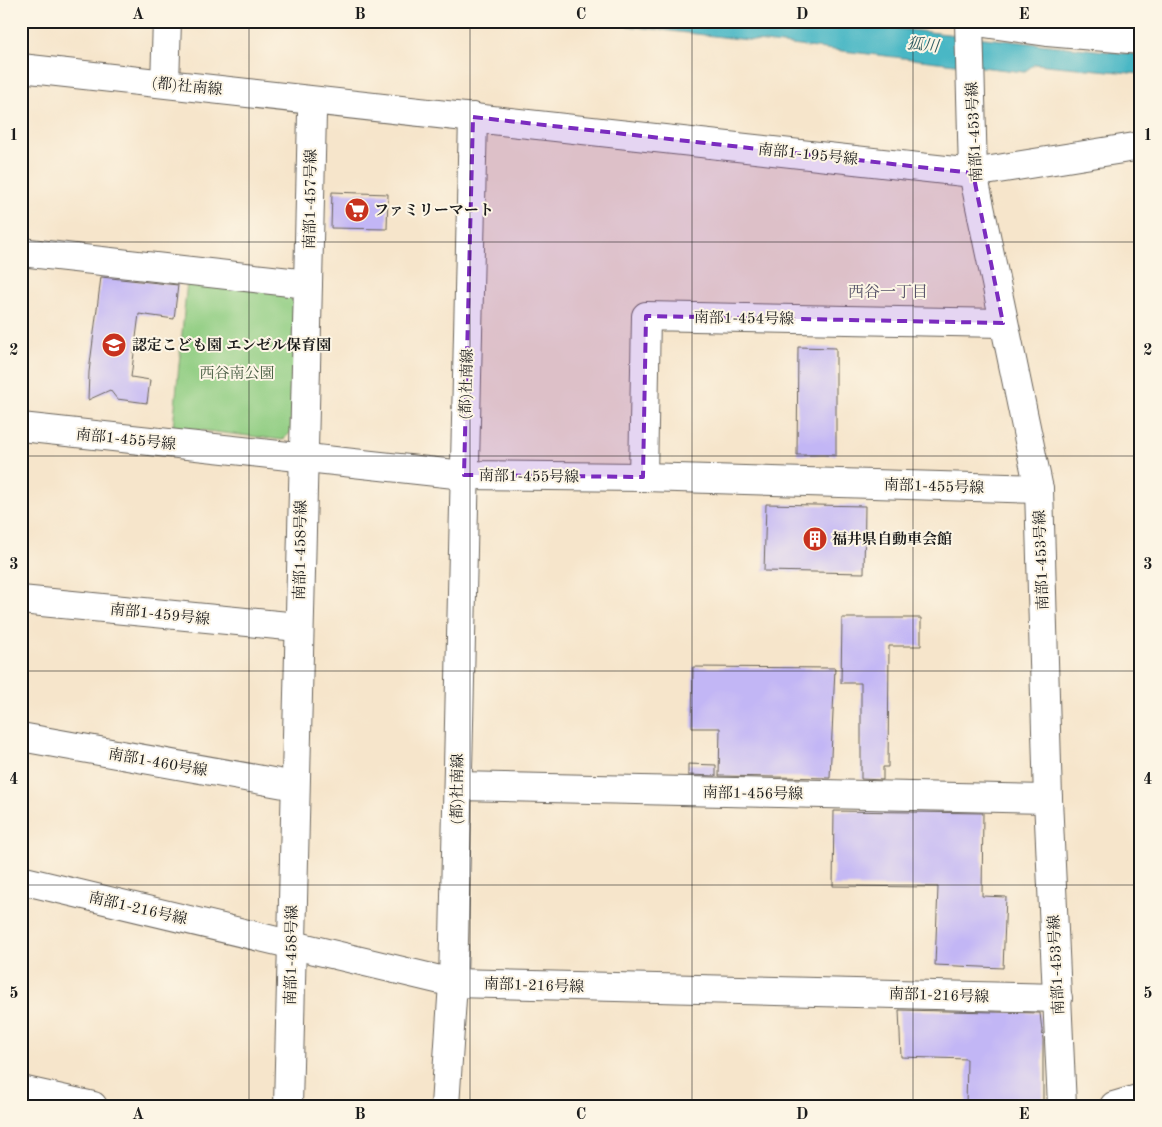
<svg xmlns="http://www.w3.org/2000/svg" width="1162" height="1127" font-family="'Old Standard TT','Noto Serif JP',serif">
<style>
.green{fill:#90cd82;stroke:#56744f}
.water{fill:#4ab7c5;stroke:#336a70}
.building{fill:#c2b6f5}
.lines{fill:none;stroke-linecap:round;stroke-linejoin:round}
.minor-casing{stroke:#686259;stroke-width:30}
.minor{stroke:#fff;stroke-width:28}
.marked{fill:#7b2cbf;fill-opacity:0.2;stroke:#7b2cbf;stroke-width:4;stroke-dasharray:10 6;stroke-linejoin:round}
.grid{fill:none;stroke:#1c1c1c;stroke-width:1;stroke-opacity:0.55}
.labels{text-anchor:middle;stroke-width:4;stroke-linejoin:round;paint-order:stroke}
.street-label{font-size:15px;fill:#1c1c1c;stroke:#fcf5e5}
.poi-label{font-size:15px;font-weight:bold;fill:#1c1c1c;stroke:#fcf5e5;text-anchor:start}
.park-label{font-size:15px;fill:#455a40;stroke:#fcf5e5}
.water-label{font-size:16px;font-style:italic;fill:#2e5a60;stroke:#fcf5e5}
.neighbourhood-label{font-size:16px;fill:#565268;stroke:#fcf5e5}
.neatline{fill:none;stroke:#1c1c1c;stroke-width:2}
.grid-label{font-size:16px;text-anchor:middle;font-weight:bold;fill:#1c1c1c}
</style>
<rect width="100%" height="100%" fill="#fcf5e5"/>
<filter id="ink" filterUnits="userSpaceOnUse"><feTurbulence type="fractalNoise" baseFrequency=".02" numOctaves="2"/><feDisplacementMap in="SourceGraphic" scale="10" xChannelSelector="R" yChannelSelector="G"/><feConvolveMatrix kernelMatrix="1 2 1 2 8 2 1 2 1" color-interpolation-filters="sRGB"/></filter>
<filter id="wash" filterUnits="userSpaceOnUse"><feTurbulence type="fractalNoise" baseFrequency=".0096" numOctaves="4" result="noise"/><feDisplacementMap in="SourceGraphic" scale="20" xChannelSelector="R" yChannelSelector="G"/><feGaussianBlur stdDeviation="1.12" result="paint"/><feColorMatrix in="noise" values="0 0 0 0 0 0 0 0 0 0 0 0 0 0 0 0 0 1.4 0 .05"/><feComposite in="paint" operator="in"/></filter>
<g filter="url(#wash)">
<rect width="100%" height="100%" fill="#f6e5cb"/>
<!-- green -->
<path class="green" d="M187,281l98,12 12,10 -3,126 -11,11 -110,-13z"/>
<!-- water -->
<path class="water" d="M584,21h243l314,34v19l-106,-10 -11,8z"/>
<g id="blocks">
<!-- building -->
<g class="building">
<path d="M332,192l56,2 -1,35 -56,-1z"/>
<path d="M101,277l77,8 -4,34 -35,-5 -8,63 19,3 -3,23 -30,-4 -7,-9 -22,10 1,-28z"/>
<path d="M798,347l38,1v107h-39z"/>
<path d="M766,504l99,2 -1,67 -100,-2z"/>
<path d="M842,618h79v28h-32l-1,121h-5v13l-22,-1v-96h-20z"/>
<path d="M693,667l142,1 -5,110 -111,-2 1,-48h-28z"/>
<path d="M688,764l28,1v11l-28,-1z"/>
<path d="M834,811l149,2 -1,83 24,1 -3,71 -68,-3 3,-78 -105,-1z"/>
<path d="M899,1010l141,3 3,27v62h-13v4h-64l1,-47 -66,-2z"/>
</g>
</g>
</g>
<g filter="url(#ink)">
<use href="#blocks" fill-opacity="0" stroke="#686259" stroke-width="1"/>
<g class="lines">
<defs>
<g id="minor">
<path d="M969,21l4,152 66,316 9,310 14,307"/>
<path d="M984,23l63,9 94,8"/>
<path d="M21,68l952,105 168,-27"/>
<path d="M165,83l2,-62"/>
<path d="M21,252l287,32 -20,822"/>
<path d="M308,284l4,-171"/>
<path d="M21,427l443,48 179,2 396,12"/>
<path d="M643,477l3,-161 357,7"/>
<path d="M21,600l277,27"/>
<path d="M21,737l274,49"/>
<path d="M458,786l590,13"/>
<path d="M21,880l432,103 605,15"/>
<path d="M21,1090l72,16"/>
<path d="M445,1106l8,-123 20,-866"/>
<path d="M1114,1106l27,-8"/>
</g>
</defs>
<!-- minor casing -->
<use href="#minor" class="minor-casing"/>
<!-- minor -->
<use href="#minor" class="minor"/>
</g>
</g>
<!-- marked area -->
<path class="marked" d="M473,117l500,56 30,150 -357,-7 -3,161 -179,-2z"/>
<!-- grid -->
<path class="grid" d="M249,21v1085M470,21v1085M692,21v1085M913,21v1085M21,242h1120M21,456h1120M21,671h1120M21,885h1120"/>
<!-- icons -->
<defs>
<symbol id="supermarket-disc" viewBox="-11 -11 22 22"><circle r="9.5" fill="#c8321e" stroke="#fcf5e5"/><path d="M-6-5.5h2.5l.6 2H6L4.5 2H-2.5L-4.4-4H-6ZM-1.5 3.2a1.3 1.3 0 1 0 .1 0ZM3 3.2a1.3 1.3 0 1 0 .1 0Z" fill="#fff"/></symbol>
<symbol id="school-disc" viewBox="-11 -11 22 22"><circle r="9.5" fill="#c8321e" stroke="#fcf5e5"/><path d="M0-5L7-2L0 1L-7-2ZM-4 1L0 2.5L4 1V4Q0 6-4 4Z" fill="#fff"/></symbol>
<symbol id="building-disc" viewBox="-11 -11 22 22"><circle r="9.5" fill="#c8321e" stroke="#fcf5e5"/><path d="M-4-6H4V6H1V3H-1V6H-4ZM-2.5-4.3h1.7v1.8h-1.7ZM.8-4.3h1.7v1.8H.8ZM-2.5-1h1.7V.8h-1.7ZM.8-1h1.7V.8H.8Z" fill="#fff"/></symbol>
</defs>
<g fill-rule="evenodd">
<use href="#supermarket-disc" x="343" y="196" width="28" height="28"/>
<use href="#school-disc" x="100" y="331" width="28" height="28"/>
<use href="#building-disc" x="801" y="525" width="28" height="28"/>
</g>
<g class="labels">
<!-- street labels -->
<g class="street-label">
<text transform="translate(187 86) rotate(6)" y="5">(都)社南線</text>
<text transform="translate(974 132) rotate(-93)" y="5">南部1-453号線</text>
<text transform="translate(808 154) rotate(6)" y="5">南部1-195号線</text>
<text transform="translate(310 199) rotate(-89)" y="5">南部1-457号線</text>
<text transform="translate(744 318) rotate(1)" y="5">南部1-454号線</text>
<text transform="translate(466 384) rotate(-88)" y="5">(都)社南線</text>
<text transform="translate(126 439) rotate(6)" y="5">南部1-455号線</text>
<text transform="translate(529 476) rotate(1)" y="5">南部1-455号線</text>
<text transform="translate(934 486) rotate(2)" y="5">南部1-455号線</text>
<text transform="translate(300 550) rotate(-89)" y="5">南部1-458号線</text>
<text transform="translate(1041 560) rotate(-92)" y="5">南部1-453号線</text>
<text transform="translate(160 614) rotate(6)" y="5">南部1-459号線</text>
<text transform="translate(158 762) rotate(10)" y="5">南部1-460号線</text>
<text transform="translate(457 789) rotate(-89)" y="5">(都)社南線</text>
<text transform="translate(753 793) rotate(1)" y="5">南部1-456号線</text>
<text transform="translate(138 908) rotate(13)" y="5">南部1-216号線</text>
<text transform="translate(291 955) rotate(-89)" y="5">南部1-458号線</text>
<text transform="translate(1056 965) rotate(-93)" y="5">南部1-453号線</text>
<text transform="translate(534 985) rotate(2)" y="5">南部1-216号線</text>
<text transform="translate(939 995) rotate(2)" y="5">南部1-216号線</text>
</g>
<!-- poi labels -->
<g class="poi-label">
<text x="374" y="215">ファミリーマート</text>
<text x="132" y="350">認定こども園 エンゼル保育園</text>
<text x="832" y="544">福井県自動車会館</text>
</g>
<!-- park labels -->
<g class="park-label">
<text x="237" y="378">西谷南公園</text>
</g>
<!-- water labels -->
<g class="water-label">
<text transform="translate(923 44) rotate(6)" y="6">狐川</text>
</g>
<!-- neighbourhood labels -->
<g class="neighbourhood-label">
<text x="888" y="297">西谷一丁目</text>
</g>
</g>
<!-- margin -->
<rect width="1162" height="1127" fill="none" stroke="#fcf5e5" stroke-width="55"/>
<rect x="28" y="28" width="1106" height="1072" class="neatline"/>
<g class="grid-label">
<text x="138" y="19">A</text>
<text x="360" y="19">B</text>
<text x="581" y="19">C</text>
<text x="802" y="19">D</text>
<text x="1024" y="19">E</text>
<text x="14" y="140">1</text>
<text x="1148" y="140">1</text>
<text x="14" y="355">2</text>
<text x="1148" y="355">2</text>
<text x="14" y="569">3</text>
<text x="1148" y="569">3</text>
<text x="14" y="784">4</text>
<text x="1148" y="784">4</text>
<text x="14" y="998">5</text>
<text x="1148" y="998">5</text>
<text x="138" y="1119">A</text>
<text x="360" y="1119">B</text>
<text x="581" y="1119">C</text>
<text x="802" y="1119">D</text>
<text x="1024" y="1119">E</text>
</g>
</svg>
